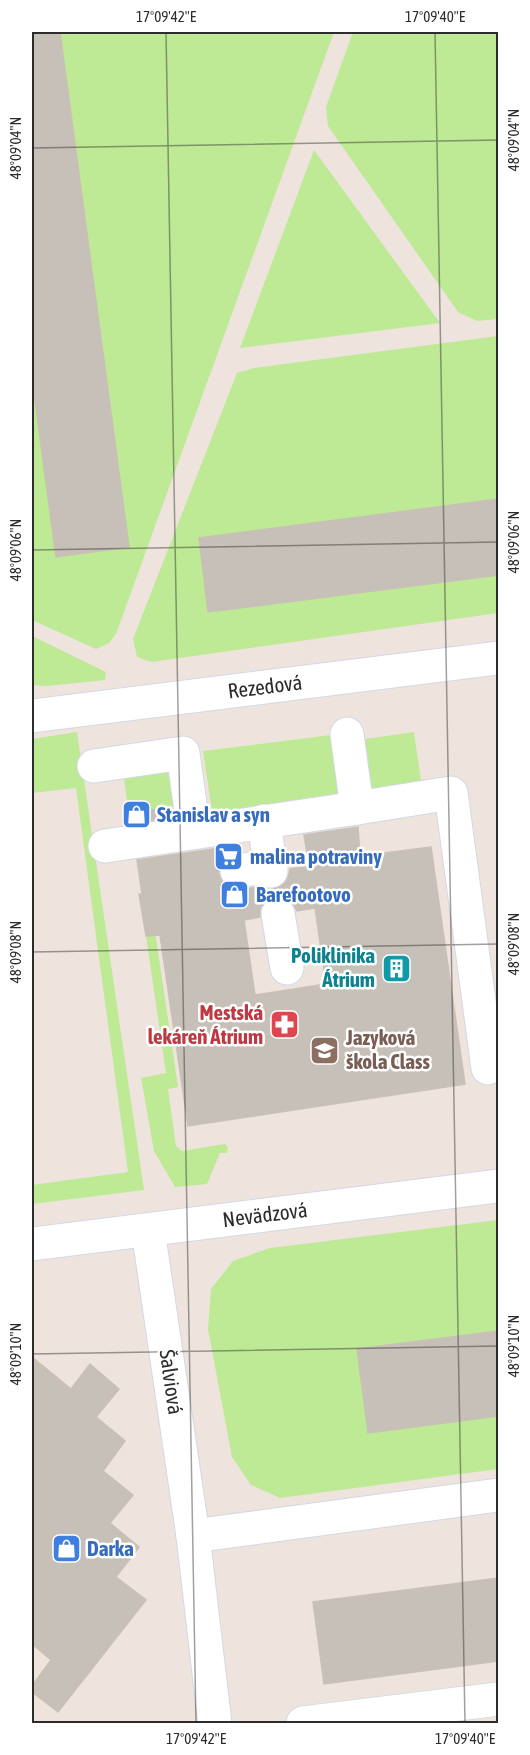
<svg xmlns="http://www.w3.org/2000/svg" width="530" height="1755" font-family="'Asap Condensed',sans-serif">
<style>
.green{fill:#bee995}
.building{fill:#c6c0b8;stroke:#cac0b6;stroke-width:1.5;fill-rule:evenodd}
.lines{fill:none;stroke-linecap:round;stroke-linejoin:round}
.minor-tunnel{stroke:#c7bfba;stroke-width:33;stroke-dasharray:33 16;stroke-linecap:butt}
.minor-casing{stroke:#d2d8e5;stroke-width:35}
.minor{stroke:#fff;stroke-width:33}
.ticks{fill:none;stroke:#2c2c2c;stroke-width:1.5;stroke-opacity:0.45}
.labels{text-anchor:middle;stroke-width:5;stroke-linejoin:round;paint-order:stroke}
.street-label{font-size:21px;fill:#2c2c2c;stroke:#fff}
.shop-label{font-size:21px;font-weight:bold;fill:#366cbe;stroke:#fff;text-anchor:start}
.culture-label{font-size:21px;font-weight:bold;fill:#0d838f;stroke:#fff;text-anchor:end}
.health-label{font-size:21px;font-weight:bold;fill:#be3a42;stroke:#fff;text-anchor:end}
.education-label{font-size:21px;font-weight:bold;fill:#785e54;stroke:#fff;text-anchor:start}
.neatline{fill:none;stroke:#2c2c2c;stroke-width:2}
.ticks-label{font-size:15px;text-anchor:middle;fill:#2c2c2c}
</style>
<rect width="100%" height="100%" fill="#eee4dd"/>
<!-- green -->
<g class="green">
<path d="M32,32h302l-218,602 -7,9 -13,6 -64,-29z"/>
<path d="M353,32h145v287l-21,2 -19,-9 -130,-186 -2,-19z"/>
<path d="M314,150l126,173 -200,25z"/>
<path d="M498,336v277l-347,49 -14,-5 -4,-18 104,-266 17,-5z"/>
<path d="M32,636l74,36 -1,8 -58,6 -15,-1z"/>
<path d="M77,732l67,458 -112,14v-19l96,-13 -52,-384 -44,5v-54z"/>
<path d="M414,732l8,55 -49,8 -8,-56z"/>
<path d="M331,735l10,63 -128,20 -10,-67z"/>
<path d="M170,765l5,41 -23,4 3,18 -24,3 -8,-60z"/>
<path d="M155,931l23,156 -10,2 8,57 6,5 43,-7 3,3 -1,6h-7l-13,31 -32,3 -21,-36 -13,-73 25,-5 -20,-137h4z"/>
<path d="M498,1220v111l-141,18 11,84 130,-17v53l-218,29 -29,-13 -19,-28 -24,-128 3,-40 22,-28 37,-13z"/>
</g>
<!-- building -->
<g class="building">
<path d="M32,32h28l69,515 -73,10 -24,-178z"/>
<path d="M498,499v76l-290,37 -9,-74z"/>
<path d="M171,807l1,10 -40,6 -2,-10z"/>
<path d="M358,827l2,29 71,-9 34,237 -277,42 -28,-191 -14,1 -7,-42h3l-5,-34 96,-14 1,7 -9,4 -6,8v9l4,9 8,6 9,1 21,-4 13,3 8,-3 6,-7 2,-10 19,-3 -5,-31zM276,895l8,1 8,6 5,9 18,-3 11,76 -71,11 -11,-75 16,-3v-9l6,-8z"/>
<path d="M498,1331v85l-130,17 -11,-84z"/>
<path d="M32,1357l39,32 19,-25 29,25 -23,28 29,24 -22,30 30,24 -23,28 29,24 -23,30 30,23 -88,112 -26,-20v-6l19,-26 -19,-16z"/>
<path d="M498,1578v83l-174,23 -11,-82z"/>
</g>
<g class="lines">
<!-- minor-tunnel -->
<path class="minor-tunnel" d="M271,871l7,43"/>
<defs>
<g id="minor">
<path d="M32,716l466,-58"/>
<path d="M94,766l89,-13 11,79"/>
<path d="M357,808l94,-15 37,275"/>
<path d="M264,821l7,50"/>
<path d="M105,846l252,-38 -10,-74"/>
<path d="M237,871l34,-5"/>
<path d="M278,914l9,54"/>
<path d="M148,1230l45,306 22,188"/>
<path d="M32,1244l466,-58"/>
<path d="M193,1536l305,-41"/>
<path d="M303,1723l195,-24"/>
</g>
</defs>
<!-- minor casing -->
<use href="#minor" class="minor-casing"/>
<!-- minor -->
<use href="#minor" class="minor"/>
</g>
<!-- ticks -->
<path class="ticks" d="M166,32l30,1692M435,32l30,1692M32,148l466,-8M32,550l466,-8M32,952l466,-8M32,1354l466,-8"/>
<!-- icons -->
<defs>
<symbol id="shop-square" viewBox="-11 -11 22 22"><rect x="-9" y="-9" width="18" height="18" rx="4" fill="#3f7fe0" stroke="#fff"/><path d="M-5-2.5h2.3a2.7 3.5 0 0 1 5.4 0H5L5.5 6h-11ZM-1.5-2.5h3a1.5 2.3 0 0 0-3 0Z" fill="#fff"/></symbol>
<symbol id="supermarket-square" viewBox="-11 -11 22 22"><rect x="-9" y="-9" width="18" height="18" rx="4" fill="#3f7fe0" stroke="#fff"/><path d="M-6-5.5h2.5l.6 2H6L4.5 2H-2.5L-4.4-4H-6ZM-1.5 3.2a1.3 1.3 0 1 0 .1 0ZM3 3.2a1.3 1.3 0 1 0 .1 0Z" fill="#fff"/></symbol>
<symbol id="building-square" viewBox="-11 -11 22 22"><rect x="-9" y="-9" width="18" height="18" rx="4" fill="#0f9aa8" stroke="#fff"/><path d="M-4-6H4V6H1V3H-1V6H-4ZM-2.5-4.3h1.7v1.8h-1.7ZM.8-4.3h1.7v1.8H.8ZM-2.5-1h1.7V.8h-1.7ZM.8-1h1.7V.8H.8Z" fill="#fff"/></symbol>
<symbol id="pharmacy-square" viewBox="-11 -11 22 22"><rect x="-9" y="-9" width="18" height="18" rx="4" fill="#e0444e" stroke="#fff"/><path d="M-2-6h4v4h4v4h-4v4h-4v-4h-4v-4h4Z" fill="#fff"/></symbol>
<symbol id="school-square" viewBox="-11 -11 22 22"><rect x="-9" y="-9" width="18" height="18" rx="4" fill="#8d6e63" stroke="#fff"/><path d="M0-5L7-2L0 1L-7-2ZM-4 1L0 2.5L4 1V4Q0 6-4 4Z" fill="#fff"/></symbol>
</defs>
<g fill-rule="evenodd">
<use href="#shop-square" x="120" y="798" width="33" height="33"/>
<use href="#supermarket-square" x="212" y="840" width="33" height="33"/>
<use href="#shop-square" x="218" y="878" width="33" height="33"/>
<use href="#building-square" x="380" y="952" width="33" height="33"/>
<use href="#pharmacy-square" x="268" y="1008" width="33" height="33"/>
<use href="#school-square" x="308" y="1034" width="33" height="33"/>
<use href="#shop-square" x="50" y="1532" width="33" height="33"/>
</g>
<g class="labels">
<!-- street labels -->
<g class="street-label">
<text transform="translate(265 687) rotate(-7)" y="7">Rezedová</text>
<text transform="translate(265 1215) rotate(-7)" y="7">Nevädzová</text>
<text transform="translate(171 1382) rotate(82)" y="7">Šalviová</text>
</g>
<!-- shop labels -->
<g class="shop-label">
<text x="157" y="822">Stanislav a syn</text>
<text x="250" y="864">malina potraviny</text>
<text x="256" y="902">Barefootovo</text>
<text x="87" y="1556">Darka</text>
</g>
<!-- culture labels -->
<g class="culture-label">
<text x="375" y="963">Poliklinika<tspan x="375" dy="24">Átrium</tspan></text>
</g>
<!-- health labels -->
<g class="health-label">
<text x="263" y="1020">Mestská<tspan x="263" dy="24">lekáreň Átrium</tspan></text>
</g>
<!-- education labels -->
<g class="education-label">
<text x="346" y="1045">Jazyková<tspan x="346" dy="24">škola Class</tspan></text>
</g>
</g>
<!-- border -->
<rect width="530" height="1755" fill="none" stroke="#ffffff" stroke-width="66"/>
<rect x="33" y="33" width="464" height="1689" class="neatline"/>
<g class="ticks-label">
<text x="166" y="22">17°09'42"E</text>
<text x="435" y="22">17°09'40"E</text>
<text transform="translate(514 140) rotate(-90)" y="5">48°09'04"N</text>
<text transform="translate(16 148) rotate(-90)" y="5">48°09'04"N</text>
<text transform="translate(514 542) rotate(-90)" y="5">48°09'06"N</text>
<text transform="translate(16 550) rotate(-90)" y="5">48°09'06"N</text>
<text transform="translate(514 944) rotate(-90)" y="5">48°09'08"N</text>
<text transform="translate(16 952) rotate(-90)" y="5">48°09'08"N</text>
<text transform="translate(514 1346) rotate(-90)" y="5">48°09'10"N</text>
<text transform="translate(16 1354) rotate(-90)" y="5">48°09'10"N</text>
<text x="196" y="1744">17°09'42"E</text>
<text x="465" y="1744">17°09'40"E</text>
</g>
</svg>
